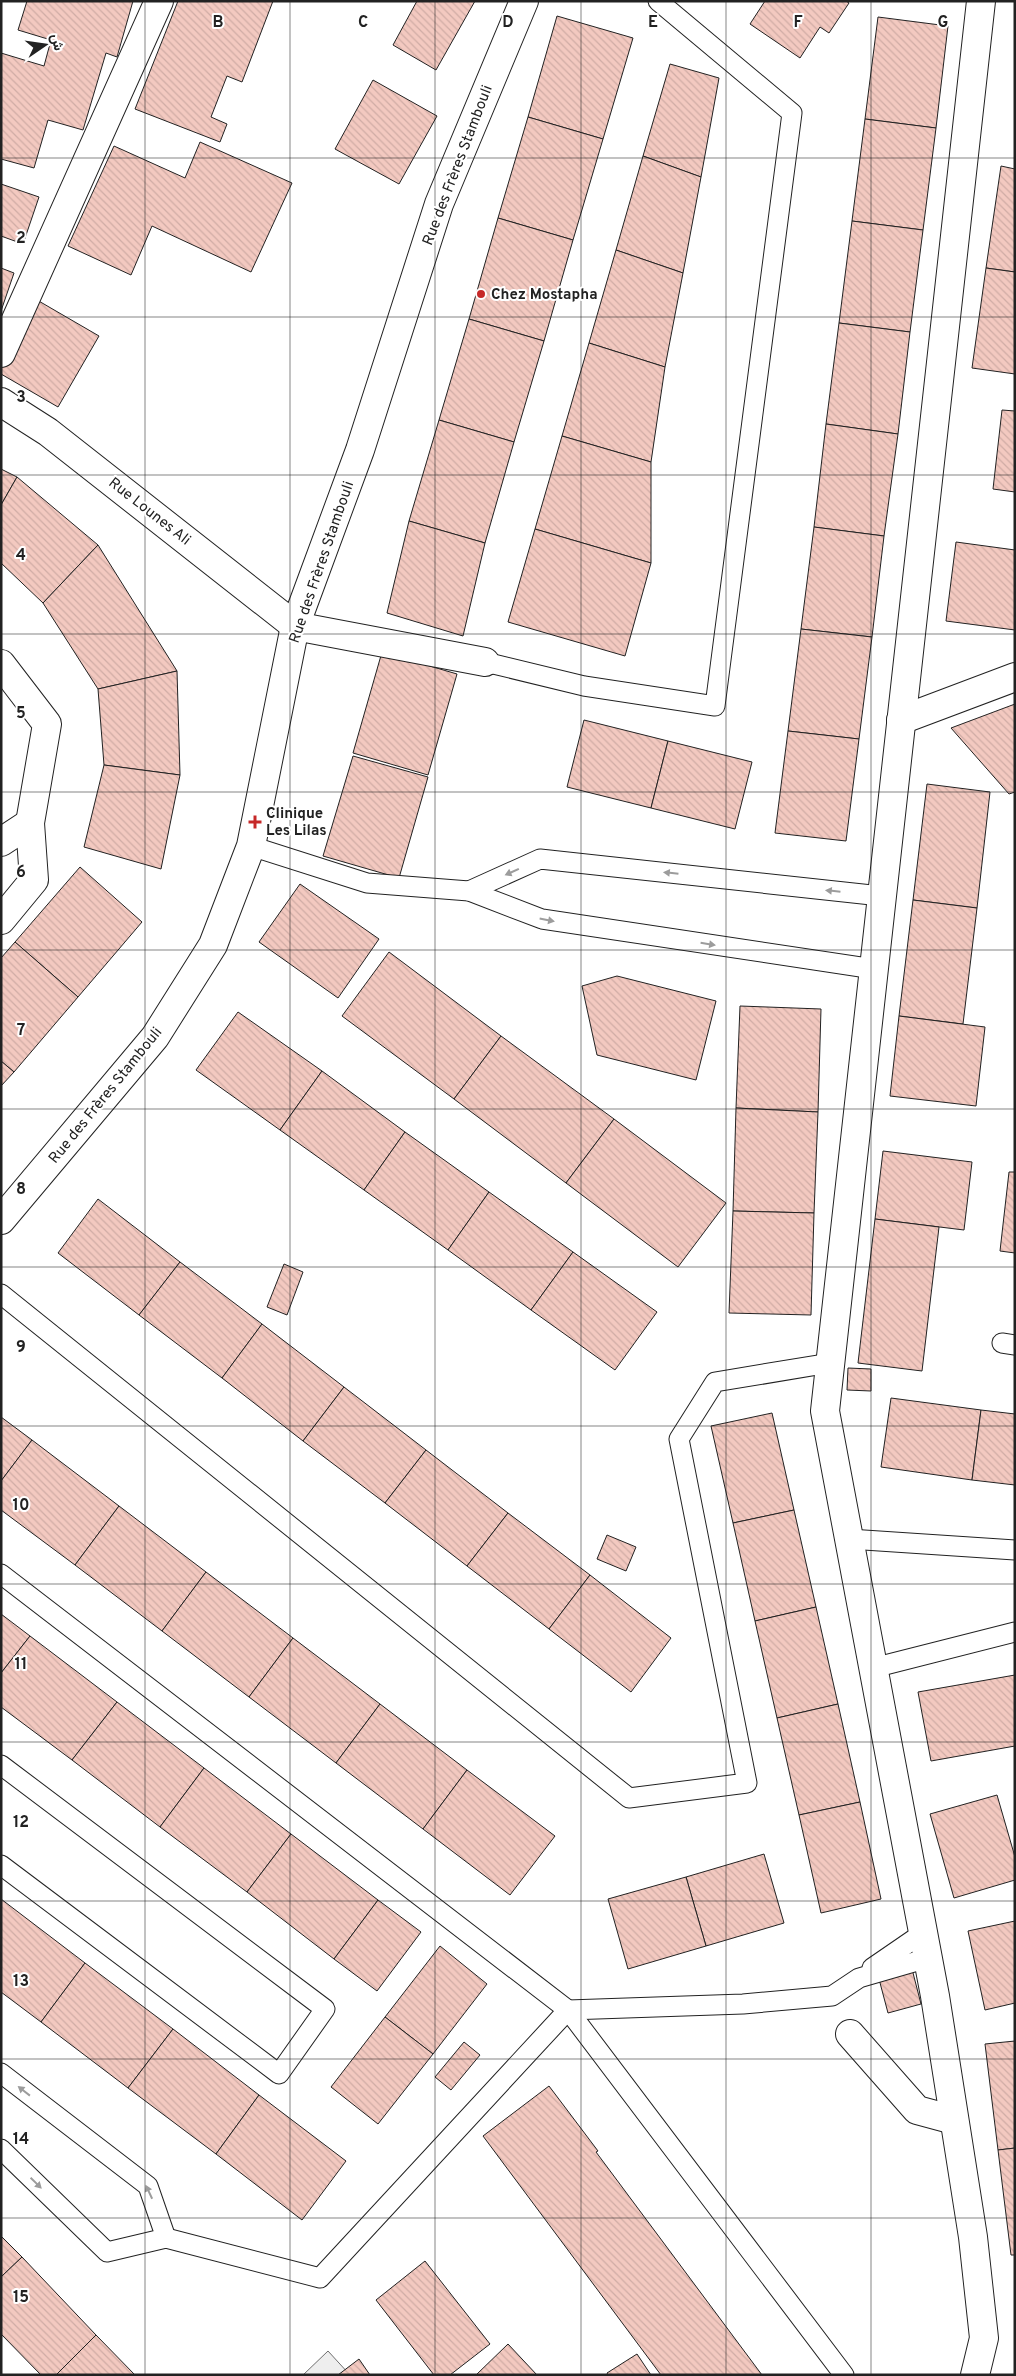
<svg xmlns="http://www.w3.org/2000/svg" width="1016" height="2376" font-family="Overpass,Vazirmatn,sans-serif">
<style>
.garden{fill:#eee;stroke:#6f6f6f}
.building{fill:url(#building-back-hatch);stroke:#222}
.lines{fill:none;stroke-linecap:round;stroke-linejoin:round}
.service-casing{stroke:#222;stroke-width:21}
.minor-casing{stroke:#222;stroke-width:30}
.service{stroke:#fff;stroke-width:19}
.minor{stroke:#fff;stroke-width:28}
.oneway{fill:#9c9c9c}
.grid{fill:none;stroke:#222;stroke-width:1;stroke-opacity:0.55}
.poi-dot{fill:#c62828;stroke:#fff;stroke-width:2}
.labels{text-anchor:middle;stroke-width:4;stroke-linejoin:round;paint-order:stroke}
.street-label{font-size:15px;fill:#222;stroke:#fff}
.poi-label{font-size:15px;font-weight:bold;fill:#222;stroke:#fff;text-anchor:start}
.grid-label{font-size:16px;text-anchor:middle;font-weight:bold;fill:#222;stroke:#fff;stroke-width:4;stroke-linejoin:round;paint-order:stroke}
</style>
<defs>
<pattern id="building-back-hatch" width="6" height="6" patternUnits="userSpaceOnUse" patternTransform="scale(1.25)"><rect width="6" height="6" fill="#f3c9c0"/><path d="M-1 5l2 2M0 0l6 6M5-1l2 2" fill="none" stroke="#d0aca5"/></pattern>
</defs>
<rect width="100%" height="100%" fill="#fff"/>
<!-- garden -->
<path class="garden" d="M328,2351l22,24h-47z"/>
<!-- building -->
<g class="building">
<path d="M27,1h106l-16,56 -11,-4 -23,77 -35,-10 -14,48 -33,-9v-106l43,13 7,-26 -33,-10z"/>
<path d="M178,1h95l-31,81 -15,-6 -16,41 16,7 -7,18 -85,-33z"/>
<path d="M417,1h58l-39,69 -43,-25z"/>
<path d="M765,1h81l3,2 -20,30 -9,-6 -20,31 -50,-34z"/>
<path d="M557,16l76,22 -30,101 -75,-22z"/>
<path d="M878,17l70,9 -12,102 -71,-9z"/>
<path d="M670,64l49,14 -18,99 -58,-21z"/>
<path d="M373,80l64,36 -38,68 -64,-35z"/>
<path d="M528,117l75,22 -30,101 -75,-22z"/>
<path d="M865,119l71,9 -13,102 -71,-9z"/>
<path d="M200,142l92,41 -41,89 -99,-46 -21,49 -63,-29 46,-100 71,32z"/>
<path d="M643,156l58,21 -18,96 -67,-23z"/>
<path d="M1001,166l14,3v103l-29,-4z"/>
<path d="M1,184l38,13 -16,47 -22,-8z"/>
<path d="M498,218l75,22 -29,101 -75,-22z"/>
<path d="M852,221l71,9 -13,102 -71,-9z"/>
<path d="M616,250l67,23 -18,94 -76,-24z"/>
<path d="M1,268l13,5 -13,38z"/>
<path d="M986,268l29,4v102l-43,-6z"/>
<path d="M37,300l62,36 -41,71 -57,-33v-13z"/>
<path d="M469,319l75,22 -30,101 -75,-22z"/>
<path d="M839,323l71,9 -12,102 -72,-10z"/>
<path d="M589,343l76,24 -14,95 -89,-26z"/>
<path d="M1002,410l13,1v81l-22,-3z"/>
<path d="M439,420l75,22 -29,101 -76,-22z"/>
<path d="M826,424l72,10 -14,102 -70,-9z"/>
<path d="M562,436l89,26v101l-116,-34z"/>
<path d="M1,469l16,8 -16,28z"/>
<path d="M17,477l81,68 -55,58 -42,-40v-58z"/>
<path d="M409,521l76,22 -22,93 -76,-23z"/>
<path d="M814,527l70,9 -12,101 -71,-8z"/>
<path d="M535,529l116,34 -26,93 -117,-34z"/>
<path d="M956,542l59,8v80l-69,-9z"/>
<path d="M98,545l79,126 -79,18 -55,-86z"/>
<path d="M801,629l71,8 -13,102 -71,-8z"/>
<path d="M382,652l75,22 -29,101 -75,-22z"/>
<path d="M177,671l3,104 -76,-10 -6,-76z"/>
<path d="M1015,704v88l-6,2 -58,-66z"/>
<path d="M584,720l84,21 -17,67 -84,-21z"/>
<path d="M788,731l71,8 -13,102 -71,-8z"/>
<path d="M668,741l84,21 -17,67 -84,-21z"/>
<path d="M353,756l75,21 -29,101 -76,-22z"/>
<path d="M104,765l76,10 -19,94 -77,-22z"/>
<path d="M927,784l63,8 -13,116 -64,-8z"/>
<path d="M80,867l62,55 -64,75 -63,-55z"/>
<path d="M300,884l79,55 -41,59 -79,-56z"/>
<path d="M913,900l64,8 -14,116 -64,-8z"/>
<path d="M15,942l63,55 -64,75 -13,-11v-103z"/>
<path d="M389,952l112,84 -47,63 -112,-83z"/>
<path d="M617,976l99,25 -20,79 -99,-25 -15,-69z"/>
<path d="M740,1006l81,3 -3,103 -82,-4z"/>
<path d="M238,1012l84,59 -42,59 -84,-60z"/>
<path d="M899,1016l86,11 -9,79 -86,-10z"/>
<path d="M501,1036l113,83 -48,64 -112,-84z"/>
<path d="M1,1061l13,11 -13,14z"/>
<path d="M322,1071l83,61 -41,58 -84,-60z"/>
<path d="M736,1108l82,4 -4,101 -81,-2z"/>
<path d="M614,1119l112,84 -48,64 -112,-84z"/>
<path d="M405,1132l84,60 -41,58 -84,-60z"/>
<path d="M883,1151l89,11 -8,68 -89,-11z"/>
<path d="M1009,1172h6v81l-15,-2z"/>
<path d="M489,1192l84,60 -42,58 -83,-60z"/>
<path d="M98,1199l82,63 -41,53 -81,-62z"/>
<path d="M733,1211l81,2 -3,102 -82,-2z"/>
<path d="M875,1219l64,8 -17,144 -64,-8z"/>
<path d="M573,1252l84,60 -42,58 -84,-60z"/>
<path d="M180,1262l82,62 -40,54 -83,-63z"/>
<path d="M284,1264l19,8 -16,43 -20,-8z"/>
<path d="M262,1324l82,63 -41,54 -81,-63z"/>
<path d="M848,1368l23,1v22l-24,-1z"/>
<path d="M344,1387l82,63 -41,53 -82,-62z"/>
<path d="M891,1398l90,12 -9,70 -91,-13z"/>
<path d="M981,1410l34,4v71l-43,-5z"/>
<path d="M772,1413l22,97 -61,13 -22,-97z"/>
<path d="M1,1417l31,23 -31,41z"/>
<path d="M32,1440l87,66 -44,59 -74,-55v-29z"/>
<path d="M426,1450l82,63 -41,53 -82,-63z"/>
<path d="M119,1506l87,66 -44,59 -87,-66z"/>
<path d="M794,1510l22,97 -61,14 -22,-98z"/>
<path d="M508,1513l82,62 -41,54 -82,-63z"/>
<path d="M607,1535l29,12 -10,24 -29,-12z"/>
<path d="M206,1572l87,66 -44,59 -87,-66z"/>
<path d="M590,1575l81,63 -40,54 -82,-63z"/>
<path d="M816,1607l22,97 -61,14 -22,-97z"/>
<path d="M1,1614l29,22 -29,37z"/>
<path d="M30,1636l87,66 -45,58 -71,-53v-34z"/>
<path d="M293,1638l87,66 -44,59 -87,-66z"/>
<path d="M1015,1675v71l-84,15 -13,-69z"/>
<path d="M117,1702l87,66 -44,59 -88,-67z"/>
<path d="M380,1704l87,66 -44,59 -87,-66z"/>
<path d="M838,1704l22,98 -61,13 -22,-97z"/>
<path d="M204,1768l87,66 -44,58 -87,-65z"/>
<path d="M467,1770l88,66 -45,59 -87,-66z"/>
<path d="M997,1795l18,62v23l-61,18 -24,-84z"/>
<path d="M860,1802l21,97 -60,14 -22,-98z"/>
<path d="M291,1834l87,66 -44,59 -87,-67z"/>
<path d="M764,1854l20,69 -78,23 -20,-69z"/>
<path d="M686,1877l20,69 -78,23 -20,-70z"/>
<path d="M1,1899l84,64 -44,59 -40,-30z"/>
<path d="M378,1900l43,32 -44,59 -43,-32z"/>
<path d="M1015,1921v82l-30,7 -17,-79z"/>
<path d="M440,1946l47,38 -54,70 -48,-37z"/>
<path d="M85,1963l88,66 -45,59 -87,-66z"/>
<path d="M912,1969l9,35 -33,9 -9,-34z"/>
<path d="M385,2017l48,37 -55,70 -47,-37z"/>
<path d="M173,2029l86,66 -43,59 -88,-66z"/>
<path d="M1015,2041v107l-17,2 -13,-106z"/>
<path d="M464,2042l16,13 -29,35 -16,-13z"/>
<path d="M549,2086l49,65 -2,1 166,223h-101l-178,-239z"/>
<path d="M259,2095l87,66 -44,59 -86,-66z"/>
<path d="M1015,2148v107h-4l-13,-105z"/>
<path d="M1,2236l21,21 -21,20z"/>
<path d="M22,2257l74,78 -40,40h-15l-40,-41v-57z"/>
<path d="M425,2261l65,83 -40,31h-16l-58,-75z"/>
<path d="M96,2335l39,40h-79z"/>
<path d="M508,2344l29,31h-61z"/>
<path d="M637,2354l14,21h-43l-1,-2z"/>
<path d="M359,2359l11,16h-32z"/>
</g>
<g class="lines">
<defs>
<g id="service">
<path d="M485,662l99,24 131,20 77,-593 -134,-112"/>
<path d="M251,846l116,37 102,8 73,28 332,50"/>
<path d="M469,891l71,-32 341,37"/>
<path d="M1,1294l628,504 118,-15 -68,-344 36,-57 115,-19"/>
<path d="M1002,1343l13,2"/>
<path d="M849,1539l166,11"/>
<path d="M1,1574l567,436 276,365"/>
<path d="M873,1668l142,-36"/>
<path d="M1,1765l324,244 -46,65 -278,-209"/>
<path d="M872,1968l51,-35"/>
<path d="M1,2073l147,113 18,52"/>
<path d="M1,2149l106,103 59,-14 154,40 248,-268 175,-6 89,-8 27,-18 69,-20"/>
</g>
<g id="minor">
<path d="M1,353l158,-352"/>
<path d="M1,402l47,30 247,194 190,36"/>
<path d="M1,664l46,60 -17,99 4,57 -33,40"/>
<path d="M901,720l114,-43"/>
<path d="M1,842l29,-19"/>
<path d="M1,1220l154,-183 58,-92 38,-99 44,-220 65,-176 79,-246 85,-203"/>
<path d="M850,2034l67,76 37,10"/>
<path d="M975,2375l9,-37 -11,-101 -38,-241 -110,-585 156,-1410"/>
</g>
</defs>
<!-- service casing -->
<use href="#service" class="service-casing"/>
<!-- minor casing -->
<use href="#minor" class="minor-casing"/>
<!-- service -->
<use href="#service" class="service"/>
<!-- minor -->
<use href="#minor" class="minor"/>
</g>
<!-- one-way arrows -->
<defs><path id="oneway-solid" d="M-6-.8H1V-3.2L6.5 0L1 3.2V.8H-6Z" transform="scale(1.25)"/></defs>
<g class="oneway">
<use href="#oneway-solid" transform="translate(512 872) rotate(156)"/>
<use href="#oneway-solid" transform="translate(671 873) rotate(-174)"/>
<use href="#oneway-solid" transform="translate(833 891) rotate(-174)"/>
<use href="#oneway-solid" transform="translate(547 920) rotate(11)"/>
<use href="#oneway-solid" transform="translate(708 944) rotate(9)"/>
<use href="#oneway-solid" transform="translate(24 2091) rotate(-142)"/>
<use href="#oneway-solid" transform="translate(36 2183) rotate(44)"/>
<use href="#oneway-solid" transform="translate(149 2192) rotate(-115)"/>
</g>
<!-- grid -->
<path class="grid" d="M145,1v2374M290,1v2374M435,1v2374M581,1v2374M726,1v2374M871,1v2374M1,158h1014M1,317h1014M1,475h1014M1,634h1014M1,792h1014M1,950h1014M1,1109h1014M1,1267h1014M1,1426h1014M1,1584h1014M1,1742h1014M1,1901h1014M1,2059h1014M1,2218h1014"/>
<!-- markers -->
<g class="poi-dot">
<circle cx="481" cy="294" r="5"/>
<path d="M252.5 814.5h5v5h5v5h-5v5h-5v-5h-5v-5h5z"/>
</g>
<g class="labels">
<!-- street labels -->
<g class="street-label">
<text transform="translate(457 165) rotate(-69)" y="5">Rue des Frères Stambouli</text>
<text transform="translate(150 511) rotate(38)" y="5">Rue Lounes Ali</text>
<text transform="translate(321 562) rotate(-71)" y="5">Rue des Frères Stambouli</text>
<text transform="translate(105 1095) rotate(-51)" y="5">Rue des Frères Stambouli</text>
</g>
<!-- poi labels -->
<g class="poi-label">
<text x="491" y="299">Chez Mostapha</text>
<text x="266" y="818">Clinique<tspan x="266" dy="17">Les Lilas</tspan></text>
</g>
</g>
<g class="grid-label">
<text x="218" y="27">B</text>
<text x="363" y="27">C</text>
<text x="508" y="27">D</text>
<text x="653" y="27">E</text>
<text x="798" y="27">F</text>
<text x="943" y="27">G</text>
<text x="21" y="243">2</text>
<text x="21" y="402">3</text>
<text x="21" y="560">4</text>
<text x="21" y="718">5</text>
<text x="21" y="877">6</text>
<text x="21" y="1035">7</text>
<text x="21" y="1194">8</text>
<text x="21" y="1352">9</text>
<text x="21" y="1510">10</text>
<text x="21" y="1669">11</text>
<text x="21" y="1827">12</text>
<text x="21" y="1986">13</text>
<text x="21" y="2144">14</text>
<text x="21" y="2302">15</text>
</g>
<!-- border -->
<rect width="1016" height="2376" fill="none" stroke="#222222" stroke-width="5"/>
<!-- north arrow -->
<g transform="translate(45 45) rotate(77)" stroke="#ffffff" stroke-width="4" paint-order="stroke">
<path d="M0-4L9 19L0 12L-9 19Z" fill="#222222"/>
<text y="-8" font-size="14" font-weight="bold" text-anchor="middle" fill="#222222">ش</text>
</g>
</svg>
